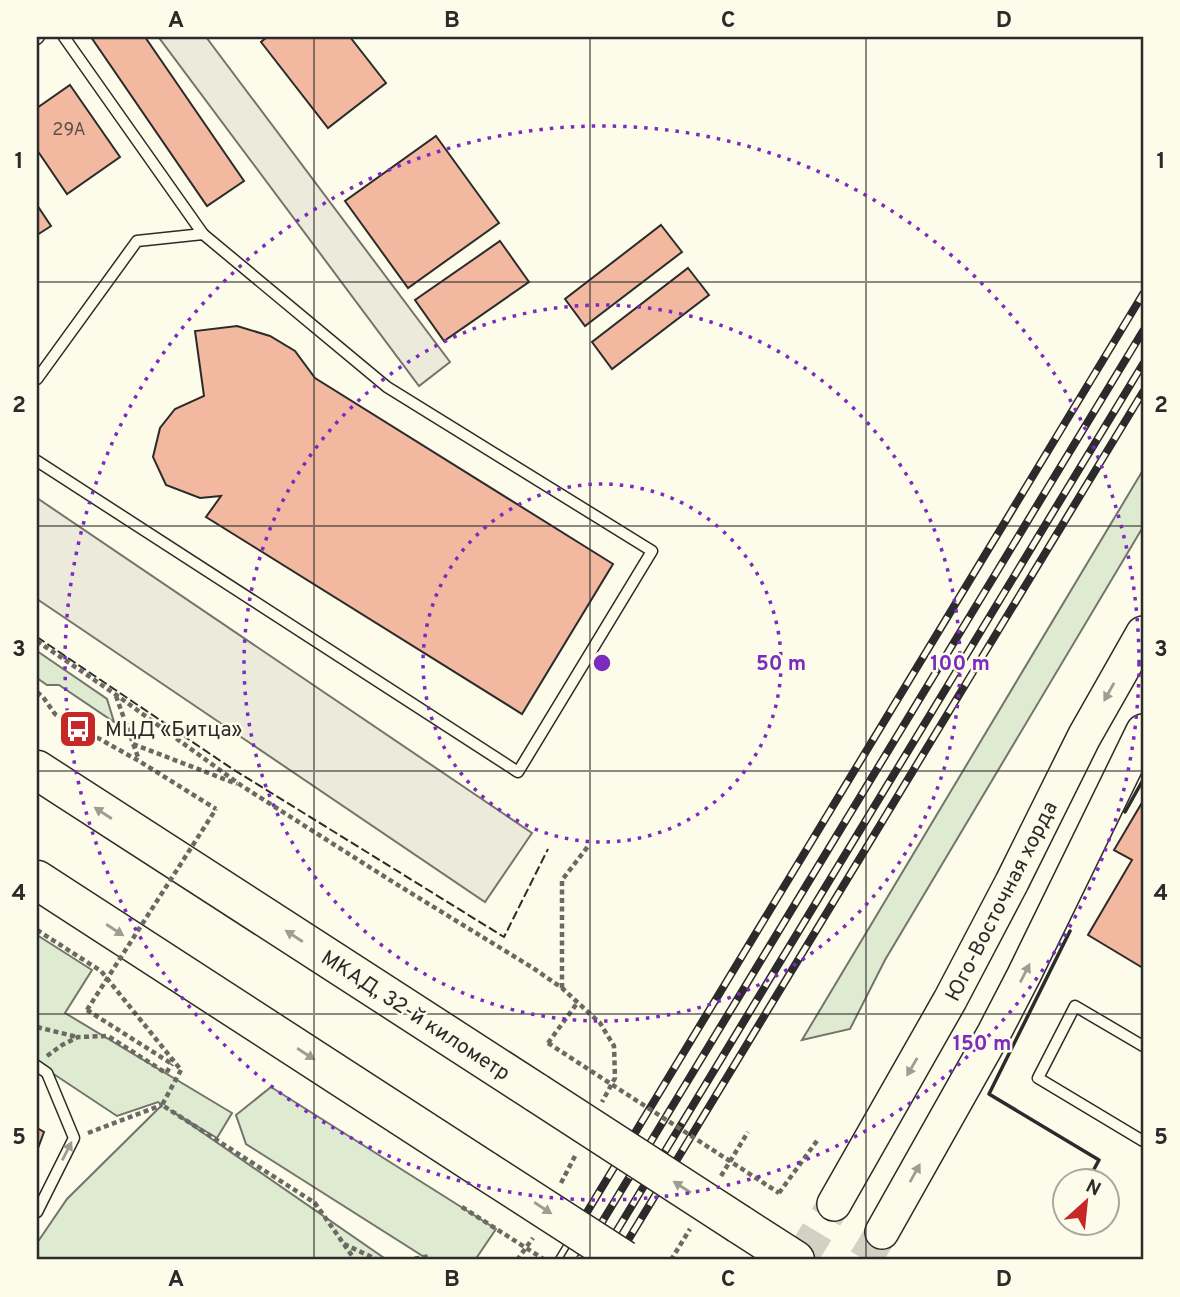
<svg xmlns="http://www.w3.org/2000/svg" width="1180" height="1297" font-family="Overpass,sans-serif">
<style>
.green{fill:#deebd1;stroke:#74746e;stroke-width:2}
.parking{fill:#eceadb;stroke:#74746e;stroke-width:2}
.building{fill:#f2b8a0;stroke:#2b2b2b;stroke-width:2}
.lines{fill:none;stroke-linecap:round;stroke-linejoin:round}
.primary-tunnel{stroke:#d3d1c4;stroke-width:33;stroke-dasharray:33 17;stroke-linecap:butt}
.lane-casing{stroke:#2b2b2b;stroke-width:13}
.primary-casing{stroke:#2b2b2b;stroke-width:36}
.highway-casing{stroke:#2b2b2b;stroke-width:41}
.path{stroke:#6a6964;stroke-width:4.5;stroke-dasharray:5 3.5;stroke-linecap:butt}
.lane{stroke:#fdfbea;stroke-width:10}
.primary{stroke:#fdfbea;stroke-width:33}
.highway{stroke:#fdfbea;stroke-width:38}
.rail-casing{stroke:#2b2b2b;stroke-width:8}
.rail{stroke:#fdfbea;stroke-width:5;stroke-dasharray:16;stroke-linecap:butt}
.highway-bridge-casing{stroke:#2b2b2b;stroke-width:41;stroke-linecap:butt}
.path-bridge{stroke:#6a6964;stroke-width:4.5;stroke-dasharray:5 3.5;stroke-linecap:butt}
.highway-bridge{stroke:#fdfbea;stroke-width:38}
.fence{stroke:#2b2b2b;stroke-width:2;stroke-dasharray:9 3.5;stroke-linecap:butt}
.wall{stroke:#2b2b2b;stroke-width:3.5}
.oneway{fill:#9e9d94}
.grid{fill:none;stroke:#2b2b2b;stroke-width:2;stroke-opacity:0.55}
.ring{fill:none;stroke:#7b2cbf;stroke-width:3.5;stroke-dasharray:3.5 7}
.labels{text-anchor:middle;stroke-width:5;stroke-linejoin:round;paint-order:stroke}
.number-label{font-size:18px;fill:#5d4e48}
.poi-label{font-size:21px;fill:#2b2b2b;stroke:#fdfbea;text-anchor:start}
.street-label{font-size:21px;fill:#2b2b2b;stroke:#fdfbea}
.centre{fill:#7b2cbf;stroke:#fdfbea;stroke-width:3.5}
.ring-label{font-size:21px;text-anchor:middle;font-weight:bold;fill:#7b2cbf;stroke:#fdfbea;stroke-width:5;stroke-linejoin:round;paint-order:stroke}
.neatline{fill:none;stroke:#2b2b2b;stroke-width:2.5}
.grid-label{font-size:23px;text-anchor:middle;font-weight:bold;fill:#2b2b2b}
</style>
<rect width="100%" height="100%" fill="#fdfbea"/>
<!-- green -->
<g class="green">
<path d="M1143,470v57l-258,433 -35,69 -48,11z"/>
<path d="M37,651l70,48 7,23 -55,-37h-12l-10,-7z"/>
<path d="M37,935l55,35 -27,43 167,100 -15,25 -47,-28 217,150h-350v-17l30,-44 95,-94 -4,-3 -41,14 -80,-53z"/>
<path d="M271,1087l225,142 -21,31h-46l-183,-116 -10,-29z"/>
</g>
<!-- parking -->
<g class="parking">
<path d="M162,37h44l244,325 -31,24 -259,-347z"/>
<path d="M37,498l495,335 -47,69 -448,-303z"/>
</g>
<!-- building -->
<g class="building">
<path d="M91,37h54l99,144 -37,25z"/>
<path d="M267,37h83l36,46 -58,45 -67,-86z"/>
<path d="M70,85l50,72 -53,37 -30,-44v-42z"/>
<path d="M436,136l63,87 -91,65 -63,-87z"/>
<path d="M37,205l14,21 -14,9z"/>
<path d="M661,225l21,27 -97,74 -20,-27z"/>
<path d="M500,241l29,41 -85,59 -29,-41z"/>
<path d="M688,268l21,27 -97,74 -20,-27z"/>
<path d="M237,326l33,10 25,15 20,27 298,186 -91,150 -316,-197 15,-21 -21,2 -34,-13 -13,-28 7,-29 15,-19 29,-13 -9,-65z"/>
<path d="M1143,801v167l-55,-33 44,-75 -18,-10z"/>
<path d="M37,1128l7,4 -7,19z"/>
</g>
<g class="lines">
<!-- primary-tunnel -->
<g class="primary-tunnel">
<path d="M800,1260l34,-56"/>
<path d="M865,1260l17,-28"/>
</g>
<defs>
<g id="lane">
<path d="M64,37l139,197"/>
<path d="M37,39l2,-2"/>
<path d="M37,379l100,-138 66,-7 184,153 265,164 -134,221 -481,-311"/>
<path d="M1143,1046l-68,-40 -37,72 105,63"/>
<path d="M37,1066l10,7 27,65 -37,74"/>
</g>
<g id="primary">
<path d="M834,1204l116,-204 62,-118 72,-145 59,-104"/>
<path d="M882,1232l112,-199 30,-58 119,-244"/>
</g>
<g id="highway">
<path d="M37,770l500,323"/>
<path d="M37,880l449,291"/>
<path d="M739,1224l56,36"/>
</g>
</defs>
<!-- lane casing -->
<use href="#lane" class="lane-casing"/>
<!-- primary casing -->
<use href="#primary" class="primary-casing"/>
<!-- highway casing -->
<use href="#highway" class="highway-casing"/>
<!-- path -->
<g class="path">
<path d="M37,641l78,53 127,92 151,96 140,86 29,20 38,35 14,23 1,32 -13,24"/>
<path d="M37,692l6,5 12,17 84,47 77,48"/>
<path d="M116,696l23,64"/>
<path d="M133,744l104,40"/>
<path d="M37,930l64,41 80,99"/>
<path d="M562,988v-108l27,-35"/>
<path d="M87,1010l85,54"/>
<path d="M37,1027l40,10"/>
<path d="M548,1043l30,-41"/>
<path d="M47,1056l15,-11 16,-8 30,-1 58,37 6,-9"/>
<path d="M181,1070l-19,35 153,98 40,57"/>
<path d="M88,1133l74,-28"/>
<path d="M721,1176l27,-44"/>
<path d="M561,1183l15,-29"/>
<path d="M779,1193l40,-55"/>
<path d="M344,1244l34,16"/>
<path d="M406,1260l25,-4"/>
<path d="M517,1260l16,-22"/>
<path d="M671,1260l19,-31"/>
</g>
<!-- lane -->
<use href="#lane" class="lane"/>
<!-- primary -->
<use href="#primary" class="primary"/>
<!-- highway -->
<use href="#highway" class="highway"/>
<defs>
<g id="rail">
<path d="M558,1260l585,-966"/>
<path d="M579,1260l564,-929"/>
<path d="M599,1260l544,-896"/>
<path d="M616,1260l527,-868"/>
</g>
</defs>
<!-- rail casing -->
<use href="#rail" class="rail-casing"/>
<!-- rail -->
<use href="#rail" class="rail"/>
<defs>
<g id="highway-bridge">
<path d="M537,1093l202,131"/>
<path d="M486,1171l138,89"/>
</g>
</defs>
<!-- highway-bridge casing -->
<use href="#highway-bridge" class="highway-bridge-casing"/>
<!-- path-bridge -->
<g class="path-bridge">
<path d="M87,1010l129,-201"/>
<path d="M548,1043l231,150"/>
<path d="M462,1207l83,53"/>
</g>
<!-- highway-bridge -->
<use href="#highway-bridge" class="highway-bridge"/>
<!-- fence -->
<path class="fence" d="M37,637l194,131 273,169 44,-88"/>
<!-- wall -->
<g class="wall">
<path d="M1125,812l18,-32"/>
<path d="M1070,931l-81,163 110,66 -12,22"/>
</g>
</g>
<!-- one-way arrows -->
<defs><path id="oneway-solid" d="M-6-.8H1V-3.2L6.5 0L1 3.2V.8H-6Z" transform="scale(1.75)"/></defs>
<g class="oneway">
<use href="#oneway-solid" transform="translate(1109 692) rotate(119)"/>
<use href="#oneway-solid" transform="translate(103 813) rotate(-147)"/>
<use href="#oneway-solid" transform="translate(115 930) rotate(33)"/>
<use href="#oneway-solid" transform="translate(294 936) rotate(-147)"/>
<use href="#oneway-solid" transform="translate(1025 973) rotate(-63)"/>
<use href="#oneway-solid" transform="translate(306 1054) rotate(33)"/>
<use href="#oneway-solid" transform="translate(912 1067) rotate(120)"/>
<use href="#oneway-solid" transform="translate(67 1151) rotate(-63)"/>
<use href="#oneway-solid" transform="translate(915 1173) rotate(-61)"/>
<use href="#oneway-solid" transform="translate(682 1187) rotate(-147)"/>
<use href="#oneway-solid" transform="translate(543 1208) rotate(33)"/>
</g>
<!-- grid -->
<path class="grid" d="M314,37v1223M590,37v1223M866,37v1223M37,282h1106M37,526h1106M37,771h1106M37,1014h1106"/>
<!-- distance rings -->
<g class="ring">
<circle cx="602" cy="663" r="179"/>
<circle cx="602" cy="663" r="358"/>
<circle cx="602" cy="663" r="537"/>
</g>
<!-- icons -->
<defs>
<symbol id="bus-square" viewBox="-11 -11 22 22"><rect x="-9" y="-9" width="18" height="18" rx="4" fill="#c62828" stroke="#fdfbea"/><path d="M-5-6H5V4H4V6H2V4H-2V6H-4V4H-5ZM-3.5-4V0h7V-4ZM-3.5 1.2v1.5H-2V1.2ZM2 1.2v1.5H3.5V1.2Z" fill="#fff"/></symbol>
</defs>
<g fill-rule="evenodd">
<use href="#bus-square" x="56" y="707" width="44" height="44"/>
</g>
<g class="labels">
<!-- number labels -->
<g class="number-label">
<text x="69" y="135">29А</text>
</g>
<!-- poi labels -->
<g class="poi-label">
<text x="105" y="736">МЦД «Битца»</text>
</g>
<!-- street labels -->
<g class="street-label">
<text transform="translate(1001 901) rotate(-63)" y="7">Юго-Восточная хорда</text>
<text transform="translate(416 1015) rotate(33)" y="7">МКАД, 32-й километр</text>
</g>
</g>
<circle cx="602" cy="663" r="10" class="centre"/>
<g class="ring-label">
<text x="781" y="670">50 m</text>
<text x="960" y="670">100 m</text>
<text x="982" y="1050">150 m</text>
</g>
<!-- border -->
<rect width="1180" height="1297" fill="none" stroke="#fdfbea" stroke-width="77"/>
<!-- north arrow -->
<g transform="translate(1086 1202) rotate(27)"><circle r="33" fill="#fdfbea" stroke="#a9a89e" stroke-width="2"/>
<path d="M0-5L12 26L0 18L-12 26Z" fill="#c62828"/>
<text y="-10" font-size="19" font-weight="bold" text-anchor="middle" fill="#2b2b2b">N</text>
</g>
<rect x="38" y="38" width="1104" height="1220" class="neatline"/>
<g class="grid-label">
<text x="176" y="27">A</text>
<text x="452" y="27">B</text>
<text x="728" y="27">C</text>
<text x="1004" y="27">D</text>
<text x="19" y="168">1</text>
<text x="1161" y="168">1</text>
<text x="19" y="412">2</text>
<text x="1161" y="412">2</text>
<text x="19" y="656">3</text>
<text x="1161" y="656">3</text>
<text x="19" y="900">4</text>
<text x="1161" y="900">4</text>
<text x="19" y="1144">5</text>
<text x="1161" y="1144">5</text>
<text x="176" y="1286">A</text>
<text x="452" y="1286">B</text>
<text x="728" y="1286">C</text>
<text x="1004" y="1286">D</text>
</g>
</svg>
